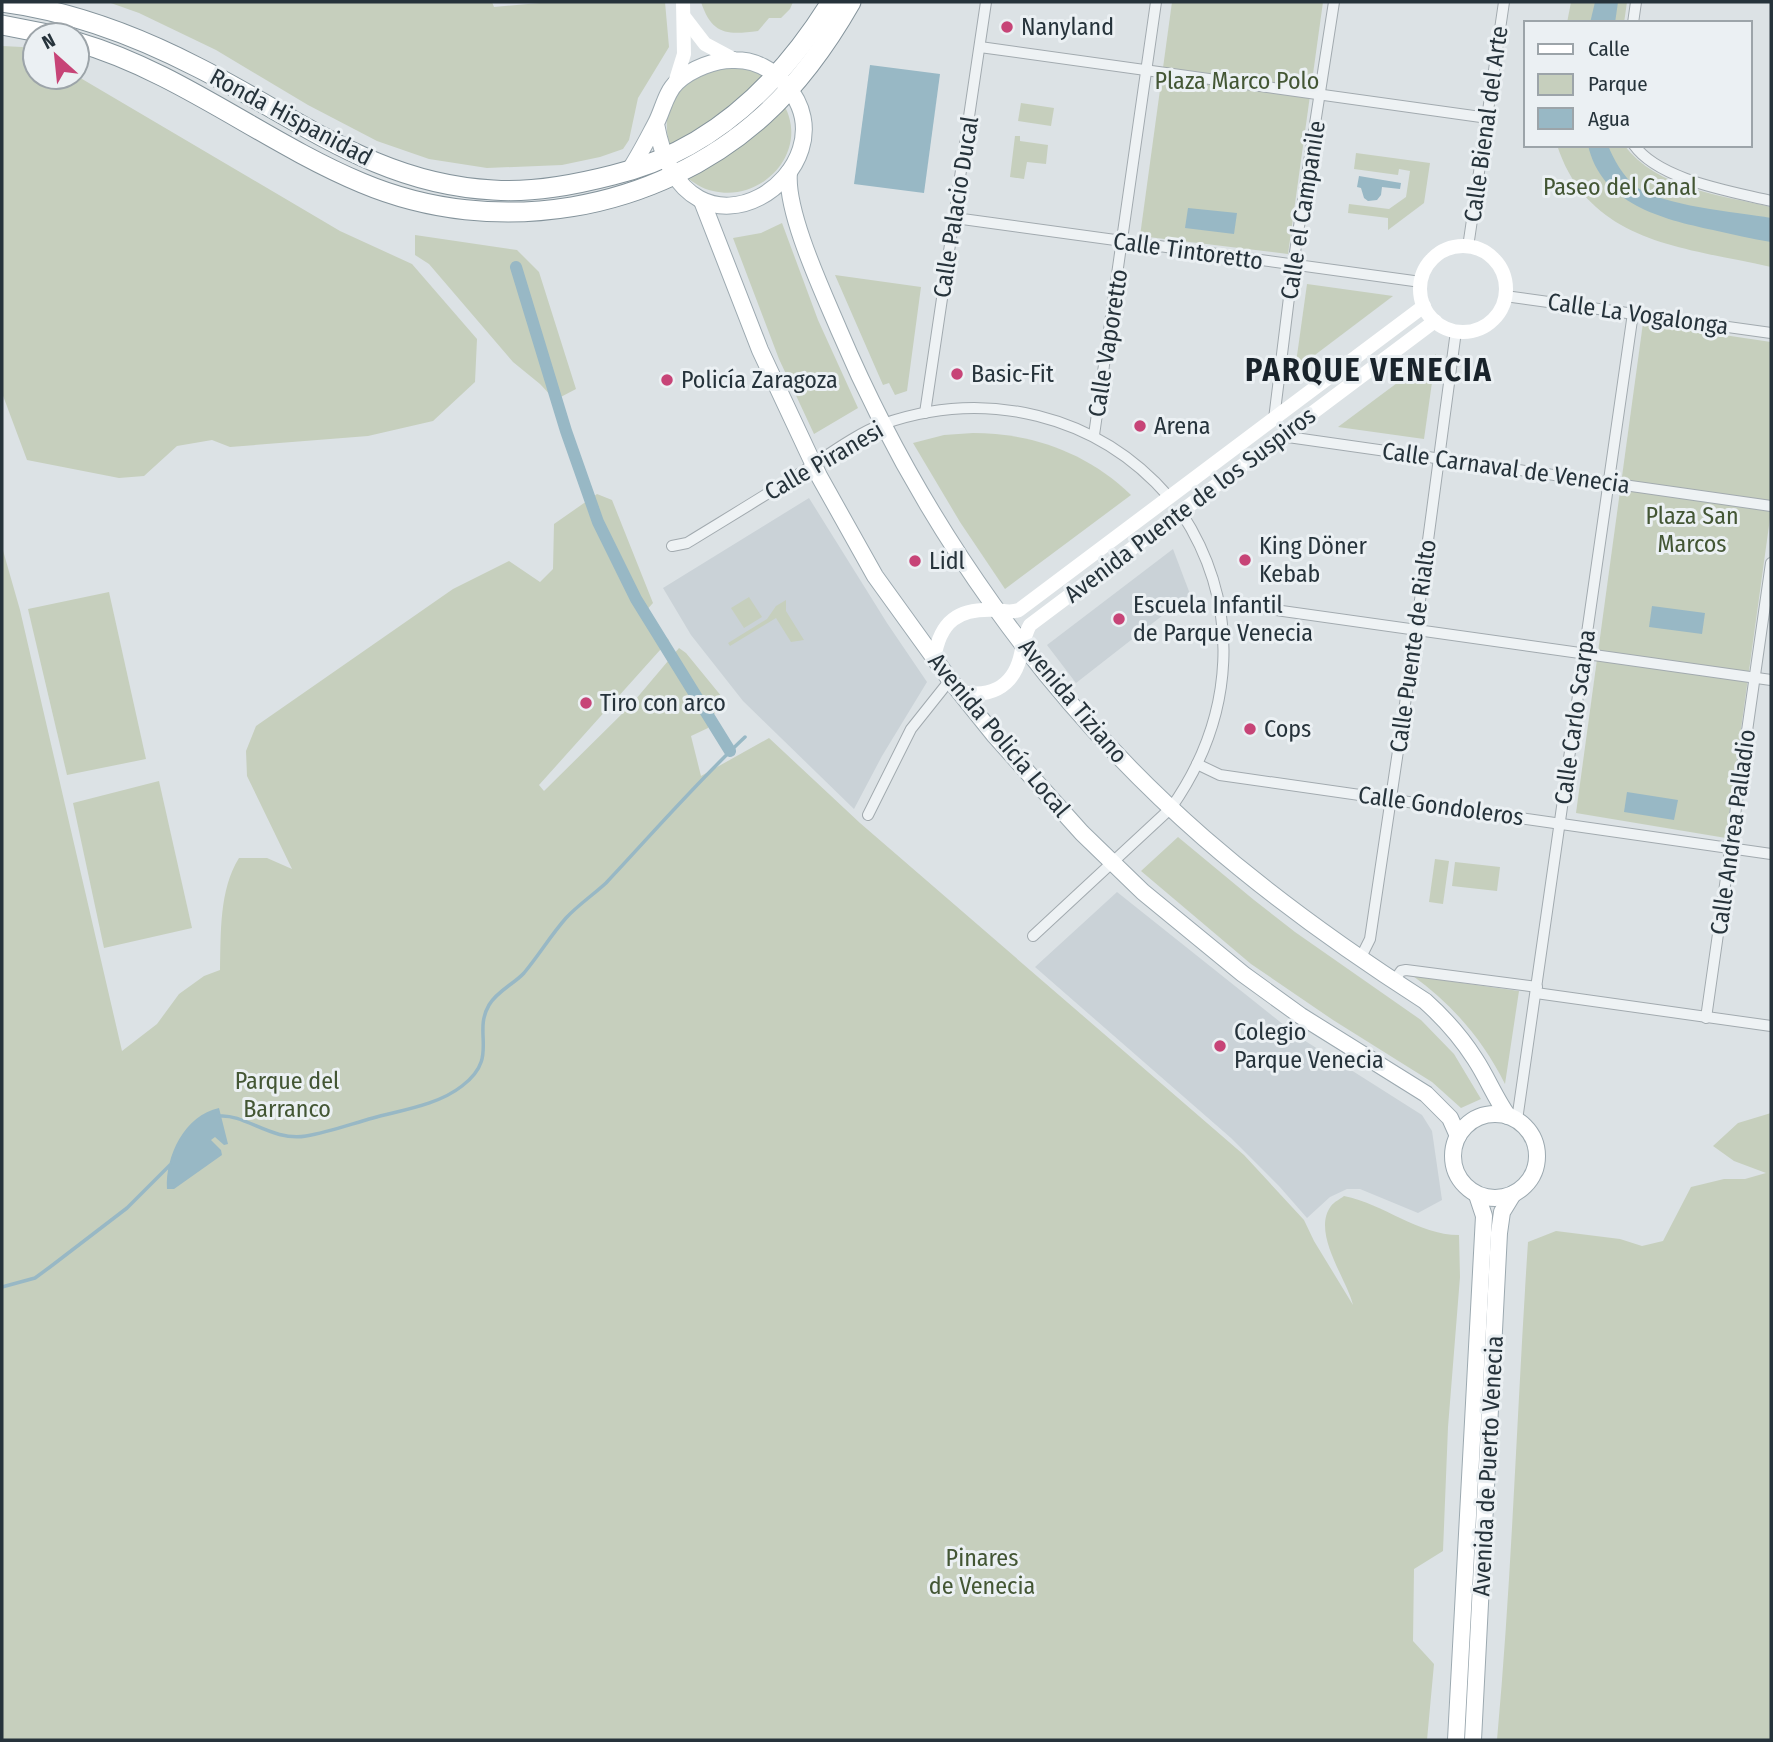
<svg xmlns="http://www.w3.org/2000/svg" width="1773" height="1742" font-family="'Fira Sans Condensed',sans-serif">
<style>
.built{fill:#cad2d7}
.green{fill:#c6cfbd}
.water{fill:#98b8c5}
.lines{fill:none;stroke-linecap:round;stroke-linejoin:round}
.stream{stroke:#98b8c5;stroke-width:3.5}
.canal{stroke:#98b8c5;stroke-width:12}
.street-casing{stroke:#a2aaaf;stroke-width:12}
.primary-casing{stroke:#9ca9b0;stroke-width:18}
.highway-casing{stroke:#84939b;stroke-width:21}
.street{stroke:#eef2f4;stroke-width:10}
.secondary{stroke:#fff;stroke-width:14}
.primary{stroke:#fff;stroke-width:16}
.highway{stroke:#fff;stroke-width:19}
.poi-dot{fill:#c74477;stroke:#ebf0f3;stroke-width:2.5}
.labels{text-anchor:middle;stroke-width:6;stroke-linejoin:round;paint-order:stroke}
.poi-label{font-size:24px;fill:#26333b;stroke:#ebf0f3;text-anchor:start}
.park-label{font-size:24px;fill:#435634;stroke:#ebf0f3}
.street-label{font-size:24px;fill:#26333b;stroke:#ebf0f3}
.district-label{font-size:32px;font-weight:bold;letter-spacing:2px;fill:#19232b;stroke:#ebf0f3}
</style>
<rect width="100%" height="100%" fill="#dce2e5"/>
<!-- built -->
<g class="built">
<path d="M809,498l78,125 40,59 -45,74 -28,53 -111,-108 -52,-66 -28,-47z"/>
<path d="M1173,549l17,45 -114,89 -29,-38z"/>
<path d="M1117,892l182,145 123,78 10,16 10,69 -24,13 -58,-24h-13l-17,8 -23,21 -28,-32 -48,-48 -196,-171z"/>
</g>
<!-- green -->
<g class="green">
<path d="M108,2h384l2,5 57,-5h114l4,45 -31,51 -9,42 -6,9 -23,8 -38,8 -75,3 -58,-9 -52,-18 -69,-36 -92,-55 -77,-37z"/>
<path d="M701,2h92l-3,7 -9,9h-12l-11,13c-31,4 -46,4 -57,-29z"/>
<path d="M1172,2h151l-35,252 -148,-18z"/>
<path d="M1571,2h56l-3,21h-57z"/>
<path d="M2,46l20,1 13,3v27l42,-1 263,155 72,33 65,75 -2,43 -42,39 -65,15 -138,11 -18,-7 -35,6 -33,30 -25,2 -92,-18 -25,-67z"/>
<path d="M731,66l26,4 11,7 -47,39 -52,31c-1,-8 -3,-19 -2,-28 5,-35 33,-47 64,-53z"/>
<path d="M1021,103l33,5 -3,18 -33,-5z"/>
<path d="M784,105c26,47 -22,98 -71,86 -11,-2 -20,-9 -29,-15z"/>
<path d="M1015,136h5v5l28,4 -2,19 -19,-2 -3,17 -14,-2z"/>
<path d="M1557,145h67c33,44 97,50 147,62v60c-87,-20 -182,-23 -214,-122z"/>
<path d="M1356,153l74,10 -6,40 -36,27v-12l-40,-5 1,-9 40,5 17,-12 4,-26 -11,-2 -1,6 -44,-6z"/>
<path d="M782,223l36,97 40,88 -44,26 -35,-75 -46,-121 28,-5z"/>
<path d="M415,235l102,15 22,22 37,117 -21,11 -15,-16 -27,-22 -84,-98 -14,-9z"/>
<path d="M835,275l86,12 -14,104 -12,4 -6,-12 -6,2z"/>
<path d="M1307,284l86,12 -98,74z"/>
<path d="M1643,323l128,19v169l-45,327 -150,-25z"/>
<path d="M1436,354l-12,85 -86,-12z"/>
<path d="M973,433c59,0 115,20 158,62l-126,94 -45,-67 -47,-79 31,-8z"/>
<path d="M597,494l15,6 41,103 -11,12 27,25 -130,145 5,6 86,-85 49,-58 7,5 36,44 -14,31 -17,8 10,40 68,-38 91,85 384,332 60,65 10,21 39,64c-6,-26 -42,-72 -22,-99 3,-4 9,-7 13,-10 40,8 74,39 115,39l1,42 -12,150 -5,124 -29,18 -1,72 21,23 -7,76h-1425v-1193l18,63 102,441 35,-27 22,-30 25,-18 16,-6c1,-37 -1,-80 19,-112h28l25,11 -45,-93 -1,-25 10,-25 197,-137 56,-28 31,21 13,-13 1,-45z"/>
<path d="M109,592l37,167 -79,16 -39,-166z"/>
<path d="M749,597l13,20 -18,11 -13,-20z"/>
<path d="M786,600v11l18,29 -13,2 -15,-24 -46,28 -2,-3 39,-24 9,-13z"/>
<path d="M159,781l33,147 -88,20 -31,-145z"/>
<path d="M1178,837l76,63 41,32 126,88 33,34 27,45 -20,9 -29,-26 -99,-62 -82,-56 -110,-93z"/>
<path d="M1435,859l14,2 -6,43 -14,-2z"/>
<path d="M1455,862l45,5 -3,24 -45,-5z"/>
<path d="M1413,976l106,15 -14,93c-22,-44 -52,-79 -92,-108z"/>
<path d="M1771,1113v627h-274c15,-165 20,-332 31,-498l28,-11 64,8 22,7 21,-5 28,-54 33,-8h21l21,-6 -32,-12 -21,-15 25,-23z"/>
</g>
<!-- water -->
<g class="water">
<path d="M1595,2h23l-3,21h-25z"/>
<path d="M870,65l70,9 -16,119 -70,-9z"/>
<path d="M1588,145h20c5,14 16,32 27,41 26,20 102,26 136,32v24c-19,-3 -39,-8 -58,-12 -51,-11 -112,-26 -125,-85z"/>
<path d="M1359,176l42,7 -1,6 -18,-2 -1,8 -4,5 -9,1 -4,-3 -3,-10 -4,-1z"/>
<path d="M1188,208l49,5 -3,21 -49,-6z"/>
<path d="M1652,606l53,7 -3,21 -53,-7z"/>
<path d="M1627,792l51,8 -4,20 -50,-8z"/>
<path d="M219,1108l9,36 -4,1 -9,-8 -4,3 10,10 1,5 -48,34h-7c-2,-33 18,-74 52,-81z"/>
</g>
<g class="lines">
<!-- stream -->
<g class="stream">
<path d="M220,1116c25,-2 53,26 86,20 23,-4 45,-12 67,-18 29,-8 65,-13 89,-32 38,-29 10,-52 27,-81 8,-14 25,-21 35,-32 15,-18 27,-38 42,-55 12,-13 27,-23 40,-35 46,-49 90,-100 139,-146"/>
<path d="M2,1287l33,-9 15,-11 77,-59 43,-43"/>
</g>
<!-- canal -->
<path class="canal" d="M516,267l50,164 32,91 38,77 94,152"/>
<defs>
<g id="street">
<path d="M1633,23l3,-21"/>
<path d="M980,47l508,71"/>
<path d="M1634,145c25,35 96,46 137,56"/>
<path d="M955,218l466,64"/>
<path d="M1468,247l36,-245"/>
<path d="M1505,296l266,37"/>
<path d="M925,413l61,-411"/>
<path d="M1274,419l19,-154 41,-263"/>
<path d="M1094,435l62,-433"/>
<path d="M1281,436l490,70"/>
<path d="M672,546l15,-3c39,-24 79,-48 118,-73 23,-15 53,-37 78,-46 103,-36 214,-10 286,73"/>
<path d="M1219,607l21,-2 531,75"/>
<path d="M1197,764l23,11 551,79"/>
<path d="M868,815l43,-86 39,-49"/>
<path d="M1033,936l138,-128c64,-91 72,-201 10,-296"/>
<path d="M1360,959l10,-20 46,-309 40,-299"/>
<path d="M1394,981l7,-10 5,-1 131,17"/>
<path d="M1536,993l235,33"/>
<path d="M1706,1018l65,-455"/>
<path d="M1517,1120l116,-807"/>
</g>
<g id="primary">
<path d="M629,171c10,-15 18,-31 26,-46 8,-14 10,-32 22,-43 14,-13 39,-23 58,-22 20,0 38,10 51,25 73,83 -100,203 -130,39"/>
<path d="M789,172c-4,40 34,120 50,158 82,193 207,370 365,508 69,60 143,113 221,163 19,17 36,36 50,58 12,18 20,39 33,57"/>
<path d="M702,201l58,149 59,126 56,100 75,104 45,56 87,97 61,59 100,82 58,42 125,78 24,24 8,18"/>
<circle cx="1495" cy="1156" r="42"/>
<path d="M1456,1740l28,-524 -7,-21"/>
<path d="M1473,1740l26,-507 3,-21 11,-18"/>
</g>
<g id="highway">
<path d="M2,2c69,9 133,33 195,65 100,50 178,117 296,123 40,3 81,-5 120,-15 97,-23 167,-91 218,-173"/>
<path d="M2,25l51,10"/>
<path d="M77,42c103,30 187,100 285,141 133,56 294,30 402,-68 36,-33 63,-71 87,-113"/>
</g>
</defs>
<!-- street casing -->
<use href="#street" class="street-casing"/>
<!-- primary casing -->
<use href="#primary" class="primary-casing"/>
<!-- highway casing -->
<use href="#highway" class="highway-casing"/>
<!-- street -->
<use href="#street" class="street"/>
<!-- secondary -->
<g class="secondary">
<path d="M685,18l20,26 28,15"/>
<path d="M675,83l9,-29 -1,-52"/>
<circle cx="1463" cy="289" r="43"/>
<path d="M934,659c6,-38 24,-51 62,-49 9,1 14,3 23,0l405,-304"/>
<path d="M958,691c30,8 54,-3 62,-33 3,-11 4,-23 10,-33l405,-304"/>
</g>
<!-- primary -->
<use href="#primary" class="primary"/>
<!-- highway -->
<use href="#highway" class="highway"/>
</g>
<!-- markers -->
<g class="poi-dot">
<circle cx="1007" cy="27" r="7"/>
<circle cx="957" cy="374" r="7"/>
<circle cx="667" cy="380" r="7"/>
<circle cx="1140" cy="426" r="7"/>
<circle cx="1245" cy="560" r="7"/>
<circle cx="915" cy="561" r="7"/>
<circle cx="1119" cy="619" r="7"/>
<circle cx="586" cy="703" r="7"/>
<circle cx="1250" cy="729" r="7"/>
<circle cx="1220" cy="1046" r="7"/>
</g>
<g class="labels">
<!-- poi labels -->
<g class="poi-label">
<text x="1021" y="35">Nanyland</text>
<text x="971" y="382">Basic-Fit</text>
<text x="681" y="388">Policía Zaragoza</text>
<text x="1154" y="434">Arena</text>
<text x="1259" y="554">King Döner<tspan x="1259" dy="28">Kebab</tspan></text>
<text x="929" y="569">Lidl</text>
<text x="1133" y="613">Escuela Infantil<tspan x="1133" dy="28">de Parque Venecia</tspan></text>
<text x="600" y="711">Tiro con arco</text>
<text x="1264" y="737">Cops</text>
<text x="1234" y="1040">Colegio<tspan x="1234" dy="28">Parque Venecia</tspan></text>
</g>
<!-- park labels -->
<g class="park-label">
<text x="1237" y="89">Plaza Marco Polo</text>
<text x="1620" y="195">Paseo del Canal</text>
<text x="1692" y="524">Plaza San<tspan x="1692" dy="28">Marcos</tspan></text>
<text x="287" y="1089">Parque del<tspan x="287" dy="28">Barranco</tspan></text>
<text x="982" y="1566">Pinares<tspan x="982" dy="28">de Venecia</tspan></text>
</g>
<!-- street labels -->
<g class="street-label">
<text transform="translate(291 117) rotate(28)" y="8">Ronda Hispanidad</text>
<text transform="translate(1486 124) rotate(-82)" y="8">Calle Bienal del Arte</text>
<text transform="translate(956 207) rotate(-81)" y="8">Calle Palacio Ducal</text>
<text transform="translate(1303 210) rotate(-81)" y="8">Calle el Campanile</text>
<text transform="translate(1188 251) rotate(8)" y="8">Calle Tintoretto</text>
<text transform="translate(1638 314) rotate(8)" y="8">Calle La Vogalonga</text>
<text transform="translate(1108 343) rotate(-81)" y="8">Calle Vaporetto</text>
<text transform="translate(824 461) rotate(-30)" y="8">Calle Piranesi</text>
<text transform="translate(1506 468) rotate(8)" y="8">Calle Carnaval de Venecia</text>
<text transform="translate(1190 505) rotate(-37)" y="8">Avenida Puente de los Suspiros</text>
<text transform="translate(1413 646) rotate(-82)" y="8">Calle Puente de Rialto</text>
<text transform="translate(1073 701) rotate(50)" y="8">Avenida Tiziano</text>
<text transform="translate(1575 717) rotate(-82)" y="8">Calle Carlo Scarpa</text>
<text transform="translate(999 735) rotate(50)" y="8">Avenida Policía Local</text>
<text transform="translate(1441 806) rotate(8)" y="8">Calle Gondoleros</text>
<text transform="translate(1733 832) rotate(-82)" y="8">Calle Andrea Palladio</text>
<text transform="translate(1488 1466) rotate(-87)" y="8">Avenida de Puerto Venecia</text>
</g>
<!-- district labels -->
<g class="district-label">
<text x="1369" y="381">PARQUE VENECIA</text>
</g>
</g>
<!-- border -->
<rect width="1773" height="1742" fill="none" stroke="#26333b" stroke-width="7"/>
<!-- legend -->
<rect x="1524" y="21" width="228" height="126" fill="#ebf0f3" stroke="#9ca4a9" stroke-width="2"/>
<rect x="1538" y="44" width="35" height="10" fill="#ffffff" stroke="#9ca4a9" stroke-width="2"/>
<text x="1588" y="56" font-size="21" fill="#26333b">Calle</text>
<rect x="1538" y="74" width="35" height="21" fill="#c6cfbd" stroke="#9ca4a9" stroke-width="2"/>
<text x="1588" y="91" font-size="21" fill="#26333b">Parque</text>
<rect x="1538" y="108" width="35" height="21" fill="#98b8c5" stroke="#9ca4a9" stroke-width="2"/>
<text x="1588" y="126" font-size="21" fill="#26333b">Agua</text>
<!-- north arrow -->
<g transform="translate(56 56) rotate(333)"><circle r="33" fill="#ebf0f3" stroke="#9ca4a9" stroke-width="2"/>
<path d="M0-5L12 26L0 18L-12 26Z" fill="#c74477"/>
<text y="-10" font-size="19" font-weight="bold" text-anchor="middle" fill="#26333b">N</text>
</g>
</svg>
